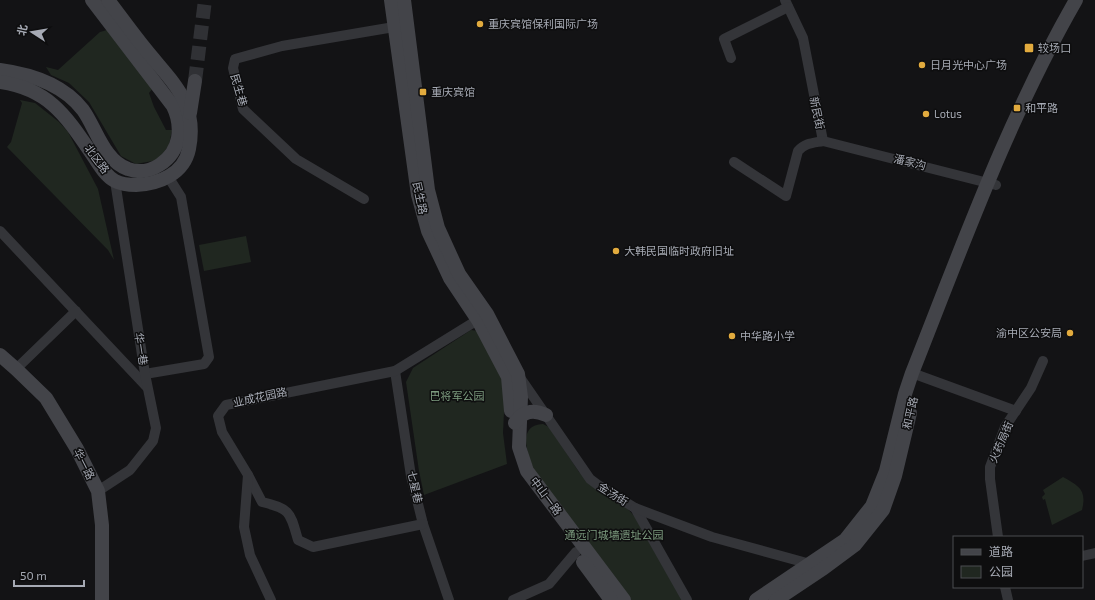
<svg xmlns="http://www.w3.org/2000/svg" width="1095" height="600" font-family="'Exo 2','Noto Sans SC',sans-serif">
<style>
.green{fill:#202720}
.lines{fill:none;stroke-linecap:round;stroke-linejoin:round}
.secondary-tunnel{stroke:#303135;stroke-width:14;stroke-dasharray:14 7;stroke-linecap:butt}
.street{stroke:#343539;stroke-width:10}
.secondary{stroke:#434449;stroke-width:14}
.poi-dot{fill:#e2ab3e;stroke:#0e0e0f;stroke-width:1.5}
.labels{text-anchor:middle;stroke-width:3;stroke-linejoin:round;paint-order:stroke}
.poi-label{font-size:11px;fill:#a6aab4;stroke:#0e0e0f;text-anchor:start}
.street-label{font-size:11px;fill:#a6aab4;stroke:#0e0e0f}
.park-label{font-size:11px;fill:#7e9d80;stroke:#0e0e0f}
</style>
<rect width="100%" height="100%" fill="#131315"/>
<!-- green -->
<g class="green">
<path d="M107,30l46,58 -4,5 5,14 12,23h6l-3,15 -11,15 -22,4 -15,-8 -32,-54 -20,-19 -18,-8 -5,-8 12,3 42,-38z"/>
<path d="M20,100l15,3 24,19 9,10 30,57 16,71 -6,-10 -101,-103 4,-5 11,-39z"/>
<path d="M246,236l5,26 -47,9 -5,-26z"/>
<path d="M471,330l7,1 25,43 2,17 -2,42 4,31 -83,31 -5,-24 -13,-89 7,-14z"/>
<path d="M543,424l6,3 30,45 47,35 9,10 47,83h-56c-20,-29 -41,-58 -62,-87 -12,-17 -32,-40 -36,-60 -4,-15 -3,-28 15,-29z"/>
<path d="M1063,477c16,9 24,13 19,33l-30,15 -7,-26 -2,1 -1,-3 3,-3 -2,-4z"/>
</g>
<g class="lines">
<!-- secondary-tunnel -->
<path class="secondary-tunnel" d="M195,81l10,-81"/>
<!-- street -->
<g class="street">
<path d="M785,0l18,38 20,103"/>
<path d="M731,58l-7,-19 64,-32"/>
<path d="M734,162l52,34 12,-45c7,-8 15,-8 25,-10l173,44"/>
<path d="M364,199l-68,-40 -53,-50 -10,-41 2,-9 47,-13 112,-19"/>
<path d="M0,231l147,156"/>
<path d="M16,369l60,-58"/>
<path d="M395,371l16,105 12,48 26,76"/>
<path d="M912,373l104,38"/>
<path d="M145,374l59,-10 5,-7 -28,-160 -12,-19"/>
<path d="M519,376l71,103 8,6 37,23 52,92"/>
<path d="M248,475l14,27c29,7 28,10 36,38l15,7 110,-23"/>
<path d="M98,491l32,-21 23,-29 3,-13 -11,-54 -30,-193"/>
<path d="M635,508l77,29 102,28"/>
<path d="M998,537l-8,-58v-12l15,-40 26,-39 12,-27"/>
<path d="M1082,556l13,-3"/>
<path d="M1005,587l3,13"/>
<path d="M271,600l-21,-45 -6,-28 4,-52 -26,-43 -4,-16 8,-11 169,-34 89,-55"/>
<path d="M513,600l36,-16 27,-32"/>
</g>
<!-- secondary -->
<g class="secondary">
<path d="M391,0l27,195 10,36 22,47 28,42 30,57 3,34"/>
<path d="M404,0l24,190 10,38 21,46 28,40 31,60 3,23 -2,50 8,24 97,129"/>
<path d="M0,70c30,4 63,14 83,40 13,18 21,51 45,59 22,8 46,-9 50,-31 2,-12 0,-22 -5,-32l-81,-106"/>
<path d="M0,82c49,7 66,34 92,72 6,9 13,22 23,27 6,3 15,4 21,4 23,-1 48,-11 53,-36 9,-46 -16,-66 -42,-98 -14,-17 -26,-34 -39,-51"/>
<path d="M190,113l5,-32"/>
<path d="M0,355l16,14 30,29 31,51 21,42 4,34v75"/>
<path d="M515,423c8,-12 18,-14 31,-8"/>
<path d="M583,562l28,38"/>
<path d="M756,600l89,-60 27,-34 14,-35 19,-77 7,-21c50,-126 96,-255 164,-373"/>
<path d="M776,600l48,-32 31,-23 28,-35 12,-34 15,-63"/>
</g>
</g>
<!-- markers -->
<g class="poi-dot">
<circle cx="480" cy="24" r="4"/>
<rect x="1024" y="43" width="10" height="10" rx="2"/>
<circle cx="922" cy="65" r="4"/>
<rect x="419" y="88" width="8" height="8" rx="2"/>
<rect x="1013" y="104" width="8" height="8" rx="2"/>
<circle cx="926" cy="114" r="4"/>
<circle cx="616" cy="251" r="4"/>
<circle cx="1070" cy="333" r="4"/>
<circle cx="732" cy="336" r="4"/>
</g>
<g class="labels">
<!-- poi labels -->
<g class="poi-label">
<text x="488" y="28">重庆宾馆保利国际广场</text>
<text x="1038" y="52">较场口</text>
<text x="930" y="69">日月光中心广场</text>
<text x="431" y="96">重庆宾馆</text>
<text x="1025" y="112">和平路</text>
<text x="934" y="118">Lotus</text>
<text x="624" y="255">大韩民国临时政府旧址</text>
<text x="1062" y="337" text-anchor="end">渝中区公安局</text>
<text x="740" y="340">中华路小学</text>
</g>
<!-- street labels -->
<g class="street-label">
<text transform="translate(239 90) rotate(74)" y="4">民生巷</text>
<text transform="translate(817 113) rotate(78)" y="4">新民街</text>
<text transform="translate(97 159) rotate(53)" y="4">北区路</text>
<text transform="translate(910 162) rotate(14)" y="4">潘家沟</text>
<text transform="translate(420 198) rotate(78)" y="4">民生路</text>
<text transform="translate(141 349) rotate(81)" y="4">华一巷</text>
<text transform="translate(260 397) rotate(-12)" y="4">业成花园路</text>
<text transform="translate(910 413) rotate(-77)" y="4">和平路</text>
<text transform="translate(1001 442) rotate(-67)" y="4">火药局街</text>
<text transform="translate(84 464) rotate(63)" y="4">华一路</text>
<text transform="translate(415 487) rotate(77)" y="4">七星巷</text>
<text transform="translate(613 494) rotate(32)" y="4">金汤街</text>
<text transform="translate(546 496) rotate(53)" y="4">中山一路</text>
</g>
<!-- park labels -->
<g class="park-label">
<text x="457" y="400">巴将军公园</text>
<text x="614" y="539">通远门城墙遗址公园</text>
</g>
</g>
<!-- legend -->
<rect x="953" y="536" width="130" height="52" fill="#0e0e0f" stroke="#4b4c51"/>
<rect x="961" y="549" width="20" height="6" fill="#434449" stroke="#4b4c51"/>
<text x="989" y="556" font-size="12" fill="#a6aab4">道路</text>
<rect x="961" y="566" width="20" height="12" fill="#202720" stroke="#4b4c51"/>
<text x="989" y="576" font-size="12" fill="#a6aab4">公园</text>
<!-- north arrow -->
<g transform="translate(32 32) rotate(282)" stroke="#0e0e0f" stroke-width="3" paint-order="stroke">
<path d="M0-3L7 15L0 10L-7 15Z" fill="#a6aab4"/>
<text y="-6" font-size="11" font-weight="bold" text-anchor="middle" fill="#a6aab4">北</text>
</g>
<!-- scale -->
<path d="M14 580v6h70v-6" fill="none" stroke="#a6aab4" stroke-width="2"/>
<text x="20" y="580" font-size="12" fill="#a6aab4" stroke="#0e0e0f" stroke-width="3" paint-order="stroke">50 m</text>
</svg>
